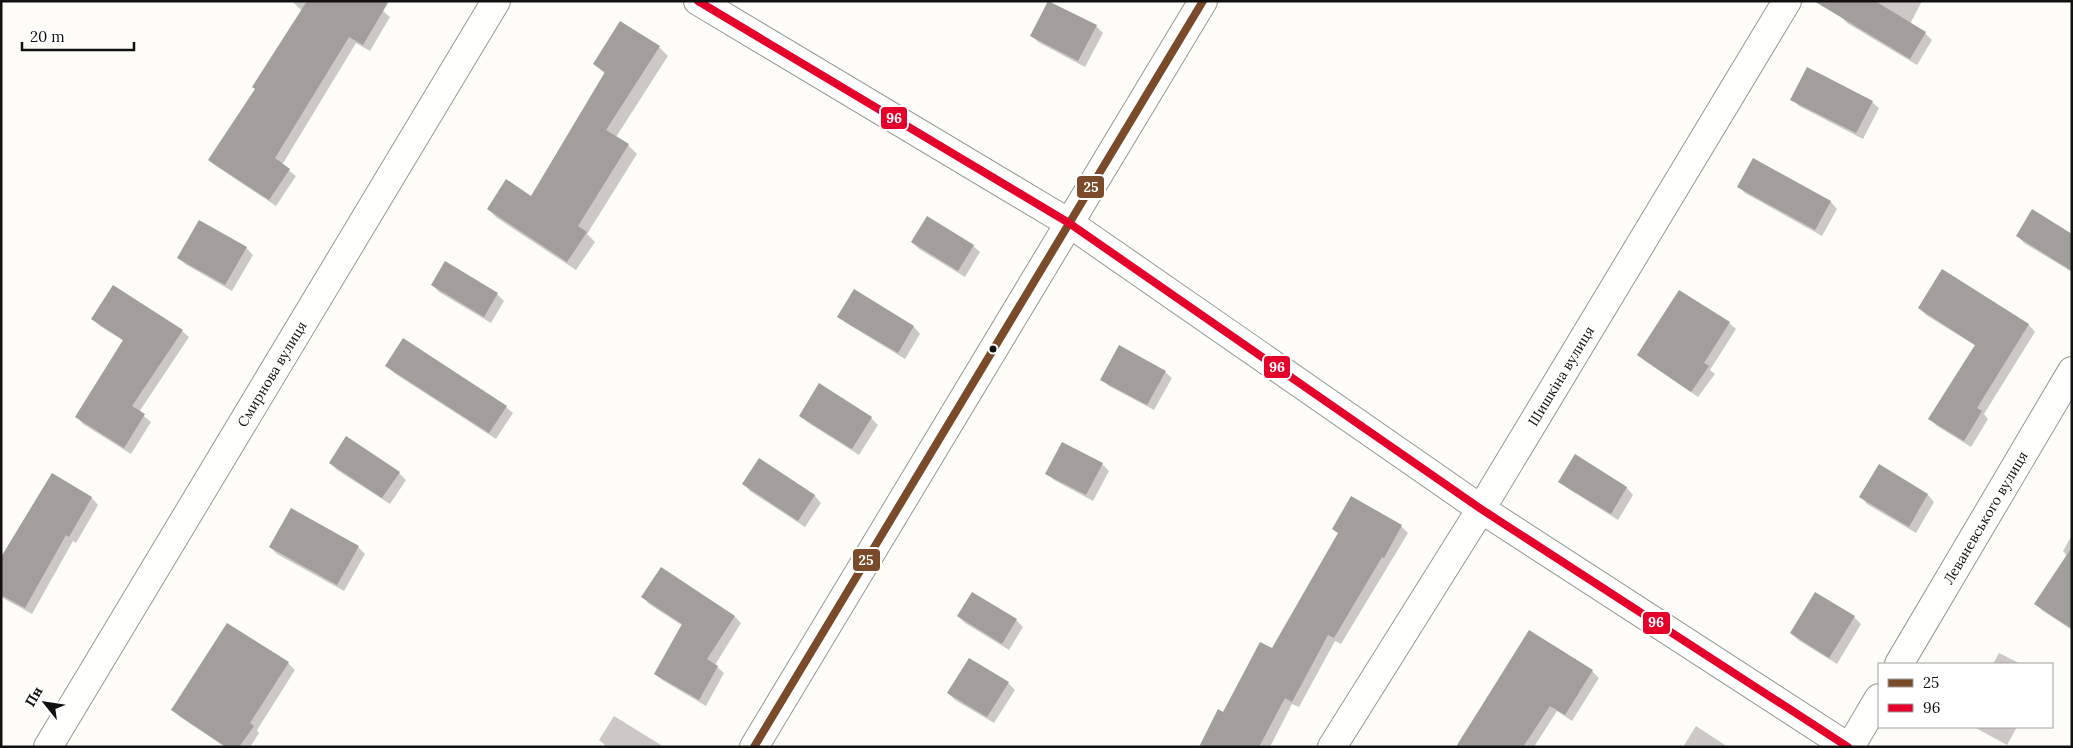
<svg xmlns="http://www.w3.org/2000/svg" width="2073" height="748" font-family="Lora,serif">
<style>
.shadow{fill:#0003}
.building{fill:#a19f9c}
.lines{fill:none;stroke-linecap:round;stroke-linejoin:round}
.minor-casing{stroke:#979795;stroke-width:30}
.tertiary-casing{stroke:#979795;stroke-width:30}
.minor{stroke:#fffffe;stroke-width:28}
.tertiary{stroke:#fffffe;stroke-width:28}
.bus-1-casing{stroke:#fff;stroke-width:11}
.bus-2-casing{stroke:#fff;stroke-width:11}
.bus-1{stroke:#7a4b2a;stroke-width:8}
.bus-2{stroke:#e4002b;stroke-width:8}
.bus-dot{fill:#111;stroke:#fff;stroke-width:2}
.labels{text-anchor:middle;stroke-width:5;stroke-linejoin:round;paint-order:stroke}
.street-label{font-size:14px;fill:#111;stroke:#fff}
.line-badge{stroke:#fff;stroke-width:2}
.badge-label{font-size:14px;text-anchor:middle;font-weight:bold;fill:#fff}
</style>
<rect width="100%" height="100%" fill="#fdfcf7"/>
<!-- shadow -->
<g class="shadow">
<path d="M292,1h75l16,10 7,6 -20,34 -14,-8 -74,122 14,11 -20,30 -60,-40 -7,-6 47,-71 46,-78z"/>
<path d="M1850,1h72l-12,23 15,9 7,7 -15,25 -70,-42 -6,-7z"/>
<path d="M620,23l39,24 9,9 -52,81 12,8 9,9 -50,80 8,8 -19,28 -79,-52 -9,-9 43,-12 74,-123 -11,-10z"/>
<path d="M1096,26l7,7 -18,34 -47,-25 -7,-7z"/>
<path d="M1792,99l80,3 7,6 -16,31 -64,-33z"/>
<path d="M1754,159l77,43 6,7 -15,27 -77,-43 -7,-7z"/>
<path d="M2072,235v37l-48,-29 -6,-7z"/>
<path d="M912,242l61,4 7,6 -15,25 -46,-28z"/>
<path d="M246,248l7,7 -21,36 -47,-27 -6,-6z"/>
<path d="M446,262l51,32 7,7 -13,22 -52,-31 -7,-7z"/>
<path d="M1943,270l86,55 6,7 -51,82 4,5 -17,28 -34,-21 -7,-7 46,-73 -50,-31 -7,-7z"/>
<path d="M854,291l60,36 6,7 -15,25 -59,-36 -7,-7z"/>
<path d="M93,319l89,12 7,6 -50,75 12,10 -20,32 -48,-30 -6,-7 47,-76 -24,-15z"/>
<path d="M1729,323l7,6 -26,41 5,4 -17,23 -53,-36 -7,-6z"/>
<path d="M387,366l119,41 7,6 -17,26 -102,-66z"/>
<path d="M1165,372l7,6 -18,32 -45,-24 -7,-6z"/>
<path d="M801,415l70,3 7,7 -19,30 -52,-33z"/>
<path d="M1575,456l52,32 6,7 -15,25 -51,-32 -7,-7z"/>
<path d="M760,460l55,36 6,7 -16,24 -55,-36 -6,-7z"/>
<path d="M330,463l69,10 7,7 -16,24 -53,-34z"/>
<path d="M1102,464l7,7 -16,30 -39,-21 -7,-6z"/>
<path d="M1879,466l49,29 6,7 -18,31 -49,-29 -6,-7z"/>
<path d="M52,474l40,24 6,7 -22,38 -3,-2 -41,73 -31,-17v-43l3,1z"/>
<path d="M291,509l67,38 7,7 -21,37 -67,-37 -7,-7z"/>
<path d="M1401,526l7,7 -67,111 -6,-3 -36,66 -7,-3 -22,43h-70l72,-97z"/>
<path d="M2072,535v95l-29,-19 -7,-7 31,-48 -4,-5z"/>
<path d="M661,568l74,49 6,6 -26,42 9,8 -18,33 -44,-26 -7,-6 28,-48 -34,-22 -6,-7z"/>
<path d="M1816,593l38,24 7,7 -24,40 -39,-24 -7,-7z"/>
<path d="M958,616l58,4 7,7 -14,23 -44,-27z"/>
<path d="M228,625l60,38 7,7 -38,60 2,3 -9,14h-25l-45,-30 -7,-7z"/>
<path d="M1529,632l63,39 7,7 -27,43 -15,-10 -23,36h-73l-3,-4z"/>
<path d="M1999,653l22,11h-28z"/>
<path d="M1008,683l7,7 -21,33 -39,-23 -7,-7z"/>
<path d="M614,716l47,29 2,2 -57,-1 -7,-6z"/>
<path d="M1696,726l32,21h-45z"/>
<path d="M1974,727h43l-10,18z"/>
</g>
<!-- building -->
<g class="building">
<path d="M307,1h82l-26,44 -14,-8 -74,121 15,11 -21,31 -61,-40 47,-71 -3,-2z"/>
<path d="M1048,1l49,24 -19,36 -48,-25z"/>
<path d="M1814,1h61l51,31 -16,27z"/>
<path d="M620,21l40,25 -54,84 23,14 -51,82 9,6 -20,30 -80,-53 19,-30 25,17 74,-124 -12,-8z"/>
<path d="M1807,67l66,34 -17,32 -66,-33z"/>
<path d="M1753,158l78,43 -16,29 -78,-43z"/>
<path d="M2032,209l40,25v37l-56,-35z"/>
<path d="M927,216l47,29 -16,26 -47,-29z"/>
<path d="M199,220l48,27 -22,38 -48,-27z"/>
<path d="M445,261l53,32 -14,24 -53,-32z"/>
<path d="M1942,269l87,55 -52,84 5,3 -18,30 -36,-22 47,-74 -57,-37z"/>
<path d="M113,285l70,45 -51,76 13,8 -21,34 -49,-31 48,-77 -32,-21z"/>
<path d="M854,289l60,37 -16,27 -61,-36z"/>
<path d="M1679,290l51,32 -26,41 5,3 -18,26 -54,-37z"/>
<path d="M403,338l104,68 -18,27 -104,-67z"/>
<path d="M1119,345l47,26 -19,34 -47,-25z"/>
<path d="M819,383l53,34 -20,32 -53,-33z"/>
<path d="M346,436l54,36 -18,26 -53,-35z"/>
<path d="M1062,442l41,21 -17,32 -41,-21z"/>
<path d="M1575,454l52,33 -16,27 -53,-32z"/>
<path d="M759,458l56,37 -17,26 -56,-37z"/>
<path d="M1879,464l49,30 -19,33 -50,-30z"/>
<path d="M52,473l40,24 -23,40 -3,-2 -41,73 -24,-13v-38z"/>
<path d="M1351,496l51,29 -18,33 -2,-1 -48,81 -6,-3 -36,67 -7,-4 -26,49h-60l19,-38 5,3 37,-70 12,6 66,-115 -6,-4z"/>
<path d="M291,508l68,38 -22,39 -68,-38z"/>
<path d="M2072,547v82l-38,-25z"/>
<path d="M661,567l74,49 -28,43 11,7 -19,34 -45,-26 28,-50 -41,-27z"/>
<path d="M972,592l45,27 -15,25 -45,-28z"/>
<path d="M1815,592l40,24 -26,42 -39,-25z"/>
<path d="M227,623l62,39 -39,61 4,3 -15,21h-13l-55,-37z"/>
<path d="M1529,630l64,40 -28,45 -15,-9 -27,41h-67z"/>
<path d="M969,658l40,24 -22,35 -40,-24z"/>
</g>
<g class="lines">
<defs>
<g id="minor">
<path d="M698,1l371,222 412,286 367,238"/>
<path id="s1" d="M1899,664l173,-293"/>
<path id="s2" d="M48,747l448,-746"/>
<path id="s3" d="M1332,747l149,-238 306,-508"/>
<path d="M1850,747l29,-49"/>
</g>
<path id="tertiary" d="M754,747l449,-746"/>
</defs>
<!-- minor casing -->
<use href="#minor" class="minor-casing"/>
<!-- tertiary casing -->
<use href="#tertiary" class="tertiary-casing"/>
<!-- minor -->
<use href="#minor" class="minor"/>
<!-- tertiary -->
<use href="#tertiary" class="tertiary"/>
<defs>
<path id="bus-1" d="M754,747l449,-746"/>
<path id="bus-2" d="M698,1l371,222 412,286 367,238"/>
</defs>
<!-- bus-1 casing -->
<use href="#bus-1" class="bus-1-casing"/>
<!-- bus-2 casing -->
<use href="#bus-2" class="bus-2-casing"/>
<!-- bus-1 -->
<use href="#bus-1" class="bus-1"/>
<!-- bus-2 -->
<use href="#bus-2" class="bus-2"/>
</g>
<!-- markers -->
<circle class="bus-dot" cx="993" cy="349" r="4.5"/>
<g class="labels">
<!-- street labels -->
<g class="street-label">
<text dy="5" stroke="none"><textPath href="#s2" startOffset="435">Смирнова вулиця</textPath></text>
<text dy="5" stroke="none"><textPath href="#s3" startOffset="436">Шишкіна вулиця</textPath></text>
<text dy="5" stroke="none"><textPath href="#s1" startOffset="170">Леваневського вулиця</textPath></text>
</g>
</g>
<g class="line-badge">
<rect x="880" y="106" width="28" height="24" rx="5" fill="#e4002b"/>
<rect x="1076" y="175" width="29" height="24" rx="5" fill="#7a4b2a"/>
<rect x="1263" y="355" width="28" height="24" rx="5" fill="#e4002b"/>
<rect x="852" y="548" width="29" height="24" rx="5" fill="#7a4b2a"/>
<rect x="1642" y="611" width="29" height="24" rx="5" fill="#e4002b"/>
</g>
<g class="badge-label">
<text x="894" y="123">96</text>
<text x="1091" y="192">25</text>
<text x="1277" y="372">96</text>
<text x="866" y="565">25</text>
<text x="1656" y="627">96</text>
</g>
<!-- border -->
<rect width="2073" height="748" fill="none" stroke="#111111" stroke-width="5"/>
<!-- legend -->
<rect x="1878" y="663" width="175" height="65" fill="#ffffff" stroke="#a0a0a0"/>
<rect x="1888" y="679" width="25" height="8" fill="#7a4b2a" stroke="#a0a0a0"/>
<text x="1923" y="688" font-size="15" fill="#111111">25</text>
<rect x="1888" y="704" width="25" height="8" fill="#e4002b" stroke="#a0a0a0"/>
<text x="1923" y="713" font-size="15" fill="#111111">96</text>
<!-- north arrow -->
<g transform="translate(45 703) rotate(300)" stroke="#ffffff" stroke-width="4" paint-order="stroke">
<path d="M0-4L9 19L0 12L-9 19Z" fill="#111111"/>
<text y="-8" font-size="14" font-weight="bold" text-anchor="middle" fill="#111111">Пн</text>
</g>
<!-- scale -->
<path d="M22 42v8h112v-8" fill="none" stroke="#111111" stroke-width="2.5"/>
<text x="30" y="42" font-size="15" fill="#111111" stroke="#ffffff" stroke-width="4" paint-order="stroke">20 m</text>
</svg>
